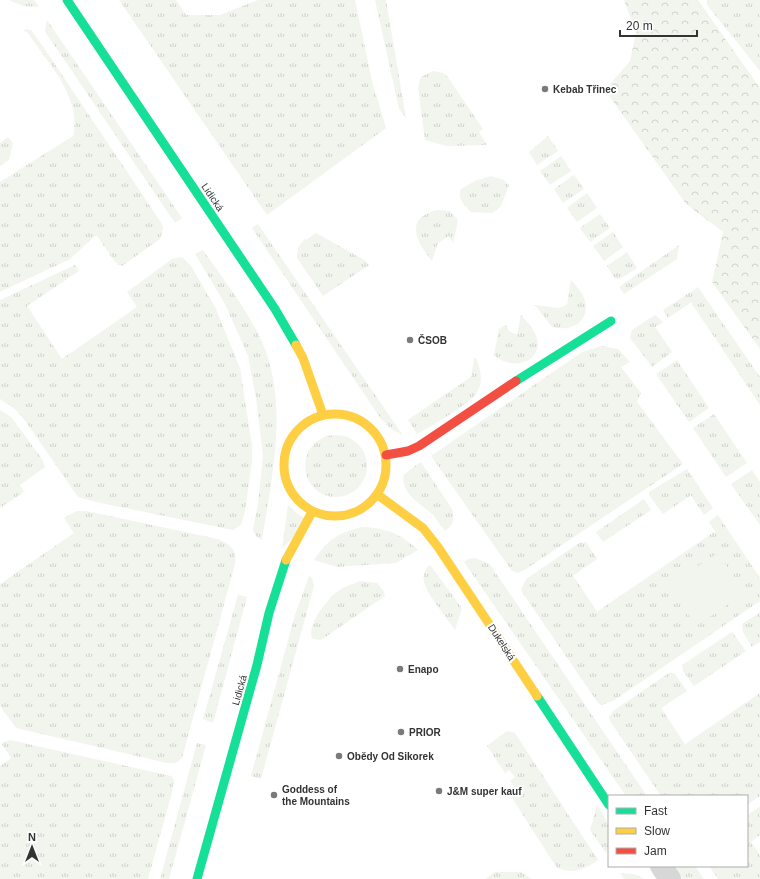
<svg xmlns="http://www.w3.org/2000/svg" width="760" height="879" font-family="Arial,sans-serif">
<style>
.grass{fill:url(#grass-tufts)}
.forest{fill:url(#forest-crowns)}
.park{fill:#f1f5ed}
.lines{fill:none;stroke-linecap:round;stroke-linejoin:round}
.street{stroke:#d7d7d7;stroke-width:22}
.fast{stroke:#16e098;stroke-width:9}
.slow{stroke:#ffcf43;stroke-width:9}
.jam{stroke:#f24e42;stroke-width:9}
.poi-dot{fill:#7a7a7a;stroke:#fff;stroke-width:1.5}
.labels{text-anchor:middle;stroke-width:4;stroke-linejoin:round;paint-order:stroke}
.poi-label{font-size:10px;font-weight:bold;fill:#333;stroke:#fff;text-anchor:start}
.street-label{font-size:10px;fill:#333;stroke:#fff}
</style>
<defs>
<pattern id="grass-tufts" width="24" height="20" patternUnits="userSpaceOnUse"><rect width="24" height="20" fill="#f1f5ed"/><path d="M3 7l-1-3M5 7V3M7 7l1-3M15 17l-1-3M17 17v-4M19 17l1-3" fill="none" stroke="#cfd2cc"/></pattern>
<pattern id="forest-crowns" width="20" height="18" patternUnits="userSpaceOnUse"><rect width="20" height="18" fill="#f1f5ed"/><path d="M2 6a3 3 0 1 1 6 0M12 15a3 3 0 1 1 6 0" fill="none" stroke="#cfd2cc"/></pattern>
</defs>
<rect width="100%" height="100%" fill="#fff"/>
<!-- grass -->
<g class="grass">
<path d="M9,0h25l5,7 -16,-1z"/>
<path d="M119,0h57l10,15h34l38,-15h97l17,81 14,47 -119,87z"/>
<path d="M375,0h11l20,118 -7,-9z"/>
<path d="M707,0h53v71l-53,-66z"/>
<path d="M47,20l135,198 -7,5 -129,-190 -1,-3z"/>
<path d="M26,29l5,1 13,18 118,176 1,5 -3,10 -38,27 -4,-1 -3,-3 -18,-26 -3,1 -24,22 -70,33v-110l73,-46c9,-40 -25,-72 -45,-103l-4,-2z"/>
<path d="M433,71l10,2 4,3 36,53 -4,3 8,13 -40,1 -22,-6 -7,-53 3,-10z"/>
<path d="M548,136l10,15 -21,14 -8,-13z"/>
<path d="M8,137l5,6 -4,17 -9,6v-23z"/>
<path d="M561,156l10,15 -21,14 -10,-14z"/>
<path d="M574,175l10,14 -21,14 -9,-14z"/>
<path d="M491,176l13,4 5,5 -8,21 -8,7 -22,-1c-6,-6 -14,-13 -10,-23l14,-8z"/>
<path d="M587,193l10,15 -20,14 -10,-14z"/>
<path d="M437,210l13,1 8,9 -5,23 -4,-7 -11,7 -6,18c-16,-19 -28,-43 5,-51z"/>
<path d="M600,214l10,14 -20,14 -10,-14z"/>
<path d="M258,224l144,210 -10,-4 -11,-11 -129,-191z"/>
<path d="M613,232l10,15 -19,14 -11,-15z"/>
<path d="M316,233l50,28 3,4 -46,31 -26,-38 1,-10 7,-10 1,2z"/>
<path d="M679,245l-2,14 -53,35 -5,-7z"/>
<path d="M203,250c20,29 44,59 59,92 27,62 10,133 0,198l-6,-4 -3,-6 5,-26 5,-49 -7,-57 -8,-42 -23,-52 -30,-50z"/>
<path d="M627,252l10,16 -17,11h-5l-8,-13z"/>
<path d="M182,257l9,9 24,41 25,61 12,78v15l-7,50 -4,14 -8,5 -137,-28 -18,-5 -52,-75 -10,-12 -16,-11v-99l75,-35 4,6 -52,35 35,53 75,-52 -10,-15 45,-33z"/>
<path d="M571,280c5,6 12,13 14,21 5,22 -15,31 -33,26l-17,-22 23,3 9,-3z"/>
<path d="M698,287l62,90v28l-68,-101v-2l-24,16 -5,-8z"/>
<path d="M521,315c6,7 14,15 16,24 5,24 -26,32 -43,16l5,-26 7,-4 3,6 8,4z"/>
<path d="M655,315l8,7 -9,6h2l16,24 -20,15 -22,-29 2,-8z"/>
<path d="M602,346l16,3 12,13 -9,5 20,26 -4,9 46,62 -157,105 -8,4 -6,-2 -81,-115 151,-104z"/>
<path d="M474,358h2c5,12 8,25 0,36 -7,10 -46,33 -59,40l-9,-14 1,-1 62,-42z"/>
<path d="M677,360l32,48 -20,14 -33,-48z"/>
<path d="M0,410l11,7 31,42 3,8 -25,18 4,7 -24,16z"/>
<path d="M714,414l33,49 -21,14 -33,-49z"/>
<circle cx="336" cy="466" r="31"/>
<path d="M421,462l31,47c3,10 1,17 -7,22 -4,-5 -8,-11 -12,-16 -11,-11 -33,-21 -29,-40l8,-7z"/>
<path d="M687,469l26,39 -9,7 -14,-21v2l-27,18 -14,-19v-3z"/>
<path d="M752,470l8,12v43l-29,-41z"/>
<path d="M644,499l7,11 -48,32 -7,-10z"/>
<path d="M288,505l10,9 11,7 -27,28z"/>
<path d="M77,511h9l132,28c13,6 19,10 17,25l-53,194 -6,5h-9l-151,-35 -16,-22v-122l74,-51 -10,-15z"/>
<path d="M718,515l42,63v23l-147,100 -12,4 -3,-2 -74,-108 -3,-5 5,-11 53,-36 7,-1 11,17 -23,16 -2,-1 26,39v-2l116,-79 2,1 -7,-11z"/>
<path d="M362,527c24,1 39,7 56,23l-22,13 -59,4 -23,-7c14,-21 24,-27 48,-33z"/>
<path d="M475,558l13,5 3,3 156,230h-21l-162,-234 4,-3z"/>
<path d="M430,565l32,43 -7,22c-9,-13 -25,-32 -30,-45 -3,-7 -1,-16 5,-20z"/>
<path d="M309,576l3,2 2,8 -53,193 -10,-3 44,-161z"/>
<path d="M361,581l16,2 7,9 1,4 -64,44 -8,-1c-8,-12 14,-40 25,-48 7,-5 15,-7 23,-10z"/>
<path d="M238,595l9,2 -34,126 -10,-4z"/>
<path d="M760,612v30l-8,5 -9,-15 -1,-8z"/>
<path d="M732,632l14,19 -52,35 -11,-15 -1,-6z"/>
<path d="M669,673h5l13,18 -26,17 24,36 75,-51v103l-13,9v-9h-86l-51,-75 -1,-4 4,-6z"/>
<path d="M507,731l8,2 83,127c-14,10 -24,14 -41,8l-45,-70 7,-5 -9,-12 5,-4 -6,-7 -4,3 -18,-27z"/>
<path d="M10,740l161,36 3,4 -2,12 -24,87h-148v-113l11,-8 -10,-15z"/>
<path d="M197,743l9,2 -37,134h-9z"/>
<path d="M597,805c11,16 17,28 9,48l-16,-23z"/>
<path d="M760,807v28l-9,7 9,13v24h-42l-9,-13h38v-51z"/>
<path d="M673,866h22l9,13h-22z"/>
<path d="M495,872h26l11,7h-47z"/>
<path d="M620,873l14,1 10,5h-20z"/>
</g>
<!-- forest -->
<path class="forest" d="M624,0h74l62,88v261l-48,-67 11,-50 -37,-28 -81,-114 25,-29 6,-28z"/>
<!-- park -->
<path class="park" d="M718,553l27,40 -49,33 -27,-41z"/>
<g class="lines">
<!-- street -->
<path class="street" d="M661,866l9,13"/>
<!-- fast -->
<g class="fast">
<path d="M67,0l208,309 21,36"/>
<path d="M516,381l95,-60"/>
<path d="M537,696l72,109"/>
<path d="M197,879l60,-214 12,-52 17,-53"/>
</g>
<!-- slow -->
<g class="slow">
<path d="M296,345l7,13 20,57"/>
<circle cx="335" cy="465" r="51"/>
<path d="M378,495l45,33 15,19 99,149"/>
<path d="M286,560l26,-48"/>
</g>
<!-- jam -->
<path class="jam" d="M386,455l22,-4 11,-5 97,-65"/>
</g>
<!-- markers -->
<g class="poi-dot">
<circle cx="545" cy="89" r="4"/>
<circle cx="410" cy="340" r="4"/>
<circle cx="400" cy="669" r="4"/>
<circle cx="401" cy="732" r="4"/>
<circle cx="339" cy="756" r="4"/>
<circle cx="439" cy="791" r="4"/>
<circle cx="274" cy="795" r="4"/>
</g>
<g class="labels">
<!-- poi labels -->
<g class="poi-label">
<text x="553" y="93">Kebab Třinec</text>
<text x="418" y="344">ČSOB</text>
<text x="408" y="673">Enapo</text>
<text x="409" y="736">PRIOR</text>
<text x="347" y="760">Obědy Od Sikorek</text>
<text x="282" y="793">Goddess of<tspan x="282" dy="12">the Mountains</tspan></text>
<text x="447" y="795">J&amp;M super kauf</text>
</g>
<!-- street labels -->
<g class="street-label">
<text transform="translate(213 197) rotate(56)" y="4">Lidická</text>
<text transform="translate(502 642) rotate(57)" y="4">Dukelská</text>
<text transform="translate(239 690) rotate(-74)" y="4">Lidická</text>
</g>
</g>
<!-- legend -->
<rect x="608" y="795" width="140" height="72" fill="#ffffff" stroke="#adadad"/>
<rect x="616" y="808" width="20" height="6" fill="#16e098" stroke="#adadad"/>
<text x="644" y="815" font-size="12" fill="#333333">Fast</text>
<rect x="616" y="828" width="20" height="6" fill="#ffcf43" stroke="#adadad"/>
<text x="644" y="835" font-size="12" fill="#333333">Slow</text>
<rect x="616" y="848" width="20" height="6" fill="#f24e42" stroke="#adadad"/>
<text x="644" y="855" font-size="12" fill="#333333">Jam</text>
<!-- north arrow -->
<g transform="translate(32 847)" stroke="#ffffff" stroke-width="3" paint-order="stroke">
<path d="M0-3L7 15L0 10L-7 15Z" fill="#333333"/>
<text y="-6" font-size="11" font-weight="bold" text-anchor="middle" fill="#333333">N</text>
</g>
<!-- scale -->
<path d="M620 30v6h77v-6" fill="none" stroke="#333333" stroke-width="2"/>
<text x="626" y="30" font-size="12" fill="#333333" stroke="#ffffff" stroke-width="3" paint-order="stroke">20 m</text>
</svg>
